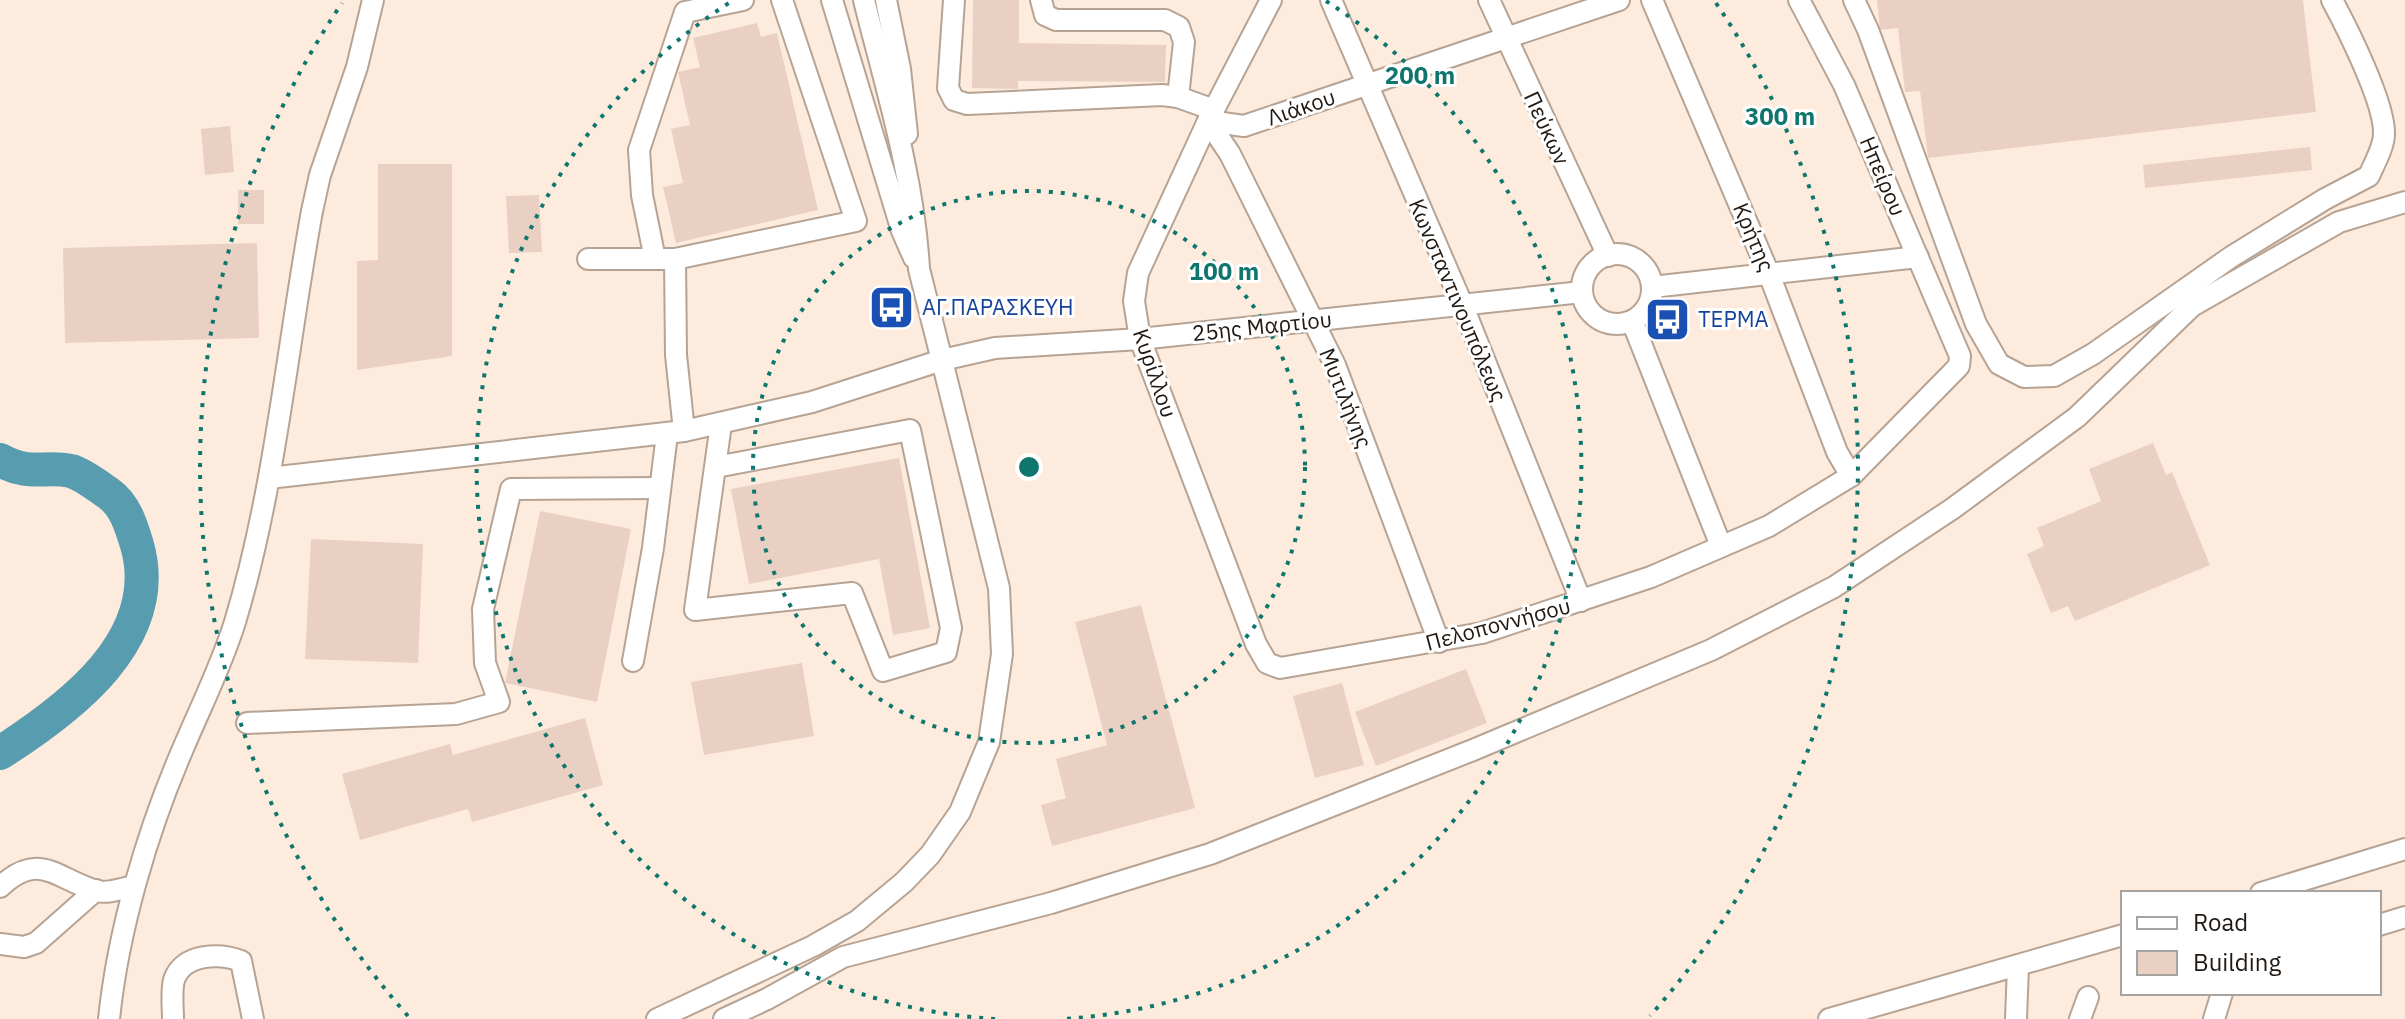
<svg xmlns="http://www.w3.org/2000/svg" width="2405" height="1019" font-family="'IBM Plex Sans',sans-serif">
<style>
.lines{fill:none;stroke-linecap:round;stroke-linejoin:round}
.river{stroke:#589cb0;stroke-width:34}
.building{fill:#e9d0c3}
.minor-casing{stroke:#b7a393;stroke-width:24}
.minor{stroke:#fff;stroke-width:20}
.ring{fill:none;stroke:#0f766e;stroke-width:4;stroke-dasharray:4 8}
.labels{text-anchor:middle;stroke-width:6;stroke-linejoin:round;paint-order:stroke}
.street-label{font-size:22px;fill:#211913;stroke:#fff}
.transit-label{font-size:22px;fill:#164399;stroke:#fff;text-anchor:start}
.centre{fill:#0f766e;stroke:#fff;stroke-width:4}
.ring-label{font-size:24px;text-anchor:middle;font-weight:bold;fill:#0f766e;stroke:#fff;stroke-width:6;stroke-linejoin:round;paint-order:stroke}
</style>
<rect width="100%" height="100%" fill="#fdecde"/>
<g class="lines">
<!-- river -->
<path class="river" d="M0,460c31,17 43,5 71,11 11,3 27,15 37,22 17,12 23,32 29,52 27,94 -68,164 -137,208"/>
</g>
<!-- building -->
<g class="building">
<path d="M973,0h46v43l147,2 -1,37 -147,-1v8l-46,-1z"/>
<path d="M1877,0h426l13,112 -388,46 -8,-67 -15,1 -7,-64 -18,2z"/>
<path d="M757,23l4,14 16,-4 41,177 -142,33 -13,-56 20,-4 -12,-54 19,-4 -12,-53 22,-5 -7,-29z"/>
<path d="M230,126l4,46 -29,3 -4,-46z"/>
<path d="M2310,147l2,23 -167,18 -2,-23z"/>
<path d="M378,164h74v192l-95,14v-109l21,-1z"/>
<rect x="238" y="190" width="26" height="34"/>
<path d="M539,195l3,57 -33,1 -3,-57z"/>
<path d="M257,243l2,95 -194,5 -2,-95z"/>
<path d="M2153,443l13,32 6,-3 38,93 -135,56 -7,-15 -17,7 -24,-59 17,-8 -7,-18 64,-27 -12,-32z"/>
<path d="M899,458l31,170 -37,7 -14,-76 -130,25 -18,-95z"/>
<path d="M540,511l91,18 -34,173 -92,-19z"/>
<path d="M311,539l112,5 -5,119 -113,-4z"/>
<path d="M1141,605l54,203 -143,38 -11,-41 25,-7 -10,-39 51,-14 -32,-123z"/>
<path d="M802,663l12,73 -110,19 -13,-73z"/>
<path d="M1466,669l21,54 -111,43 -21,-54z"/>
<path d="M1342,683l22,82 -49,13 -22,-82z"/>
<path d="M585,718l18,67 -131,37 -4,-13 -108,31 -18,-66 108,-30 3,11z"/>
</g>
<g class="lines">
<defs>
<g id="minor">
<path d="M832,0l70,231 12,27"/>
<path d="M886,0l14,69 7,65"/>
<path d="M954,0l-6,88 6,12 13,4 195,-9 16,2 36,13"/>
<path d="M1041,0l4,15 11,5h109l14,7 5,15 -6,55"/>
<path d="M1271,0l-63,121 -70,152 -4,28 6,38 116,305 11,19 13,5 202,-35 169,-56 118,-51 82,-50 108,-110 1,-10 -116,-271 -45,-85"/>
<path d="M1331,0l131,304 119,297"/>
<path d="M1489,0l119,256"/>
<path d="M1652,0l117,274 68,178 14,24"/>
<path d="M1854,0l14,30 108,294 23,40 25,13 30,-1 39,-22 138,-97 94,-58 44,-23c5,-12 15,-29 15,-42 1,-31 -37,-106 -52,-134"/>
<path d="M1208,121l22,33 105,211 104,277"/>
<path d="M1208,121l36,5 375,-126"/>
<circle cx="1617" cy="289" r="35"/>
<path d="M588,259h87l181,-38 -74,-221"/>
<path d="M655,259l-13,-64 -3,-45 46,-138 58,-12"/>
<path d="M675,259l1,96 8,76"/>
<path d="M1652,287l266,-30"/>
<path d="M1632,321l89,225"/>
<path d="M716,467l194,-37 41,198 -5,24 -63,19 -31,-78 -157,17 26,-186"/>
<path d="M269,478l415,-47 128,-29 130,-42 53,-12 145,-9 442,-47"/>
<path d="M633,661l20,-113 14,-114"/>
<path d="M247,723l209,-9 43,-12 -14,-39 -2,-54 28,-120 149,-1"/>
<path d="M0,887c40,-38 57,-7 97,4 11,3 26,-3 37,-5"/>
<path d="M2261,893l144,-44"/>
<path d="M2379,925l26,-8"/>
<path d="M0,944l24,3 12,-4 60,-53"/>
<path d="M109,1019c9,-88 38,-187 73,-268 18,-43 39,-84 53,-129 40,-133 52,-274 77,-411l8,-36 37,-108 16,-67"/>
<path d="M173,1019c0,-11 -2,-28 1,-39 9,-27 46,-27 67,-19l12,58"/>
<path d="M657,1019l156,-73 44,-25 47,-39 26,-27 30,-43 29,-70 13,-88 -3,-66 -80,-319c-5,-92 -33,-180 -55,-269"/>
<path d="M724,1019l43,-20 76,-42 208,-54 159,-49 263,-104 238,-100 123,-63 118,-78 125,-92 115,-111 147,-84 66,-20"/>
<path d="M1829,1019l294,-84"/>
<path d="M2016,1019l2,-53"/>
<path d="M2080,1019l8,-22"/>
<path d="M2214,1019l8,-26"/>
</g>
</defs>
<!-- minor casing -->
<use href="#minor" class="minor-casing"/>
<!-- minor -->
<use href="#minor" class="minor"/>
</g>
<!-- distance rings -->
<g class="ring">
<circle cx="1029" cy="467" r="276"/>
<path d="M995 1019A553 553 0 0 1 732 1M1326 1A553 553 0 0 1 1063 1019"/>
<path d="M408 1016A829 829 0 0 1 342 3M1716 3A829 829 0 0 1 1650 1016"/>
</g>
<!-- icons -->
<defs>
<symbol id="bus-square" viewBox="-11 -11 22 22"><rect x="-9" y="-9" width="18" height="18" rx="4" fill="#1a4fb4" stroke="#fff"/><path d="M-5-6H5V4H4V6H2V4H-2V6H-4V4H-5ZM-3.5-4V0h7V-4ZM-3.5 1.2v1.5H-2V1.2ZM2 1.2v1.5H3.5V1.2Z" fill="#fff"/></symbol>
</defs>
<g fill-rule="evenodd">
<use href="#bus-square" x="866" y="282" width="51" height="51"/>
<use href="#bus-square" x="1642" y="294" width="51" height="51"/>
</g>
<g class="labels">
<!-- street labels -->
<g class="street-label">
<text transform="translate(1301 107) rotate(-19)" y="8">Λιάκου</text>
<text transform="translate(1547 128) rotate(65)" y="8">Πεύκων</text>
<text transform="translate(1883 176) rotate(67)" y="8">Ηπείρου</text>
<text transform="translate(1754 237) rotate(67)" y="8">Κρήτης</text>
<text transform="translate(1458 300) rotate(67)" y="8">Κωνσταντινουπόλεως</text>
<text transform="translate(1262 326) rotate(-6)" y="8">25ης Μαρτίου</text>
<text transform="translate(1155 373) rotate(71)" y="8">Κυρίλλου</text>
<text transform="translate(1346 398) rotate(68)" y="8">Μυτιλήνης</text>
<text transform="translate(1498 624) rotate(-15)" y="8">Πελοποννήσου</text>
</g>
<!-- transit labels -->
<g class="transit-label">
<text x="922" y="315">ΑΓ.ΠΑΡΑΣΚΕΥΗ</text>
<text x="1698" y="327">ΤΕΡΜΑ</text>
</g>
</g>
<circle cx="1029" cy="467" r="12" class="centre"/>
<g class="ring-label">
<text x="1420" y="84">200 m</text>
<text x="1780" y="125">300 m</text>
<text x="1224" y="280">100 m</text>
</g>
<!-- legend -->
<rect x="2121" y="891" width="260" height="104" fill="#ffffff" stroke="#a6a3a1" stroke-width="2"/>
<rect x="2137" y="917" width="40" height="12" fill="#ffffff" stroke="#a6a3a1" stroke-width="2"/>
<text x="2193" y="931" font-size="24" fill="#211913">Road</text>
<rect x="2137" y="951" width="40" height="24" fill="#e9d0c3" stroke="#a6a3a1" stroke-width="2"/>
<text x="2193" y="971" font-size="24" fill="#211913">Building</text>
</svg>
